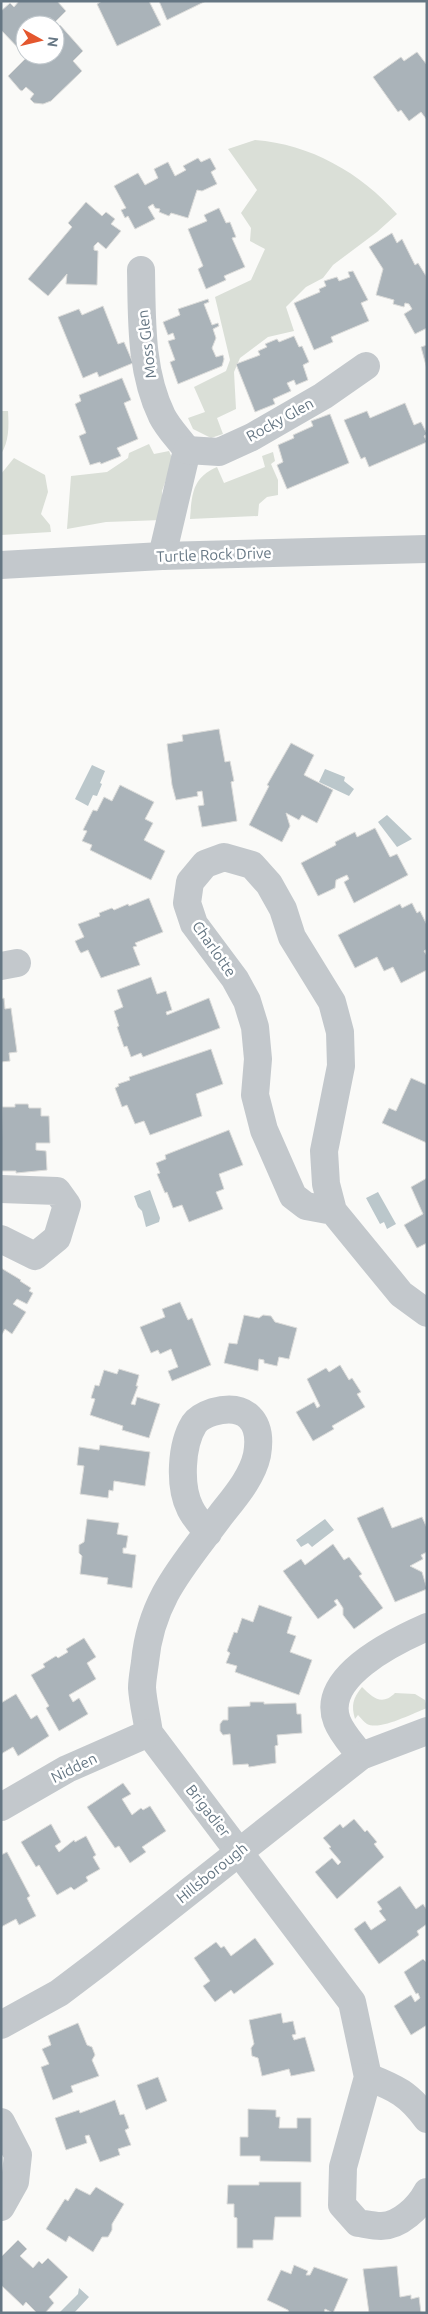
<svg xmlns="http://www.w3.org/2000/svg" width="428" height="2314" font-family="Ubuntu,sans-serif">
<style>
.green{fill:#dadfd7}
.water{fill:#bbc7cb}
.building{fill:#aab3b9;stroke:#dcdcda}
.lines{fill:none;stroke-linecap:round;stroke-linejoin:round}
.minor{stroke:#c3c8cc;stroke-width:28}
.labels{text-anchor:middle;stroke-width:5;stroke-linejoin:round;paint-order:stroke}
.street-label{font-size:15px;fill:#657683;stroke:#fff}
</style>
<rect width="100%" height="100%" fill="#fafaf8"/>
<!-- green -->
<g class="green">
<path d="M255,140c55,4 106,33 142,74l-20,18 -44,33 -10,13 -17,9 -20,20 8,24 -26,6 -28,21 -6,14 2,37 -19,9 6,16 -12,4 -18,-9 -5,-11 17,-6 -11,-25 32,-16 4,-11 -15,-63 36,-17 14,-31 -15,-8 1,-13 -10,-15 16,-23 -29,-41z"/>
<path d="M1,411h7c1,15 1,31 -7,43z"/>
<path d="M149,444l5,10 15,-3 4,9 -11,31v29l-56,2 -39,7 4,-53 36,-4 21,-14 1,-5z"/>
<path d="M273,452l2,9 -4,3 7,16v15l-11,2 -8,7 -1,12 -68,3c2,-25 2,-41 27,-52l7,16 41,-16 -3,-11z"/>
<path d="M14,458l31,17 3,17 -7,22 9,11 1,7 -50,3v-61z"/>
<path d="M362,1687c11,11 20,19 33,6l20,1 10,6 2,8c-14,5 -47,23 -60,16 -3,-2 -6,-6 -9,-9l-3,4c-4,-14 -2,-21 7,-32z"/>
</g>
<!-- water -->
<g class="water">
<path d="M92,765l13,6 -5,12 2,1 -5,12 -4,-1 -5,11 -13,-7z"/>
<path d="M325,769l20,8 -1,4 10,8 -5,7 -30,-14z"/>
<path d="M387,815l25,24 -15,8 -19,-25z"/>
<path d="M150,1190l10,28 -1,4 -13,5 -4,-16 -4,-4 -4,-11z"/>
<path d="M378,1192l18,32 -9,5 -3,-7 -4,2 -14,-26z"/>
<path d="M325,1519l9,11 -22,17 -4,-4 -7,4 -5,-7z"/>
<path d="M79,2288l10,9 -15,16h-15l19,-19z"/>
</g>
<!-- building -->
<g class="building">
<path d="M19,1h38l9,10 -14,14h-27v26l-2,2 -22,-23v-19l9,-8 4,4z"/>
<path d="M102,1h47l12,24 -44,21 -20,-42z"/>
<path d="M159,1h47l-39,19z"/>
<path d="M60,25l23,26 -10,10 9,10 -31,30 -8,3 -9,-1 -4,-4 4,-5 -8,-7 -4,4 -2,-1 -12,-14 21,-21h26v-25z"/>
<path d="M417,52l10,13v55l-6,-8 -12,9 -8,-11 -3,2 -25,-35 28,-20 3,4z"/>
<path d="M198,158l3,4 9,-4 6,11 -5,3 6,12 -15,7 -5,-1 -9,28 -17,-5 -2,3 -10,-4 1,-3 -5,-1 -2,-4 -5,3 7,12 -20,10 -7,-13 -3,2 -4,-8 5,-2 -12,-22 24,-13 7,12 13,-7 -4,-9 14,-7 7,14 11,-6 -3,-4z"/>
<path d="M86,202l16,14 4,-4 9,7 -4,5 10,7 -15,18 -8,-7 -4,4v4l4,1 -1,34 -31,-1 1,-10 -19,22 -20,-17 44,-52 -4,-4z"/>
<path d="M219,208l7,15 4,-1 6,15 -4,1 13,29 -21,9 2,4 -20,9 -8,-20 5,-3 -15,-37 19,-8 -3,-6z"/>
<path d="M392,233l5,10 5,-4 13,26 3,-2 8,13 1,52 -12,6 -11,-20 8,-5 -3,-5 -4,-1 -1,4 -11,-3 1,-4 -18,-5 7,-26 -14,-22z"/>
<path d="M353,271l15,29 -7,3 8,18 -38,16 2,5 -19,8 -20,-47 26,-11 -1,-3 7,-3 -2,-5 13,-4 2,4 11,-4 -2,-5z"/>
<path d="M208,299l1,3 -5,2 8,21 6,-2 1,3 -6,3 3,9 -4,10 4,9 7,-2 1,4 -2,7 -44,18 -8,-22 5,-2 -7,-19 7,-2 -2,-6 -5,2 -5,-13 17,-7 -2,-6z"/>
<path d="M103,306l15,38 6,-2 9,21 -34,14 -2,-5 -14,6 -25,-61 21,-8 3,6z"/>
<path d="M294,336l5,11 3,-1 7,16 -6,3 5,15 -12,5 -2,-5 -7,3 4,8 -18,8 2,5 -20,8 -19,-48 24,-9 -2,-4 9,-4 -2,-3 12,-5 2,3z"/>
<path d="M427,345v24l-6,-22z"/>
<path d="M122,378l9,22 -7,3 14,36 -21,9 4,8 -20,8 -1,-2 -10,3 -11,-29 7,-3 -11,-29 6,-3 -2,-6z"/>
<path d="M405,403l9,22 7,-3 6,12 -3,2 3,6 -58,25 -4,-10 -4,2 -17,-39 23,-9 3,7z"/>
<path d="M330,414l19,49 -62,26 -10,-24 6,-3 -5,-17 16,-7 -1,-3 20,-9 -2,-5z"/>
<path d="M219,729l6,33 5,-1 4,20 -3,1 6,39 -35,6 -4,-21 6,-1 -2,-14 -5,1 1,4 -22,4 -4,-15 -5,-41 16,-3 -1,-6z"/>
<path d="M291,743l23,12 -10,20 29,15 -16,33 -15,-8 -3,5 -13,-7 4,13 -8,16 -33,-17 20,-39 -2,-1z"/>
<path d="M120,785l34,17 -9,17 8,4 -9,17 21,11 -14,29 -61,-30 2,-5 -10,-4 5,-10 -4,-1 10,-20 4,1 7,-14 8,4z"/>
<path d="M375,828l15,29 7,-3 11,21 -54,28 -10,-21 5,-3 -2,-4 -11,5 -1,8 -17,8 -17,-33 35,-18 -1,-3 20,-10 2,5z"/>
<path d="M149,898l14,34 -28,11 2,3 -4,1 7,18 -39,13 -13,-28 -7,3 -2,-3 -4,-9 9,-4 -6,-13 22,-8 -1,-3 13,-5 2,2 14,-6 1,2z"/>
<path d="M412,903l5,10 3,-2 7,14v24l-3,2 3,5v14l-26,13 -8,-16 -9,4 -7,-14 -22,11 -17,-33 62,-31 2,4z"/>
<path d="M151,977l6,17 9,-3 6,19 -6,2 1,3 42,-17 11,30 -77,29 -2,-4 -10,4 -4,-11 -3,1 -7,-20 2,-1 -5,-15 9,-4 -6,-17z"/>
<path d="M4,998l1,11 6,-1 6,44 -8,1 1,8 -9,1v-63z"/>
<path d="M211,1049l12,35 -27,10 6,22 -52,19 -6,-14 -9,3 -8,-19 -5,2 -7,-19 4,-2 -1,-2 12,-4 -1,-3z"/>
<path d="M411,1078l16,7v58l-45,-20 7,-15 7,3z"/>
<path d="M15,1104h13l1,4h12v8h8l1,27h-14v7l10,1 1,19 -31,3v-2h-15l1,-64h13z"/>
<path d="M229,1130l14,35 -24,9 5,15 -8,3 7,17 -34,13 -7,-17 -9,3 -6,-16 -2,1 -8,-19 3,-1 -4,-10 10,-4 -1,-4z"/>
<path d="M427,1178v65l-10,5 -13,-23 19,-11 -12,-27z"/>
<path d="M1,1268l20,12 -1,1 11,7 -2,3 4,2 -6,11 -10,-5 -4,5 13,8 -14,22 -7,-5 -4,7z"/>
<path d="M180,1302l8,18 4,-2 19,47 -39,16 -4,-10 10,-4 -7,-18 -11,5 -2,-4 -7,3 -11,-26 25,-10 -3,-8z"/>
<path d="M244,1315l15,3 4,-3 8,1 4,6 22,6 -8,31 -10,-2 -2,9 -13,-3v-3l-5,-1 -1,12 -34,-8 5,-20 8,1z"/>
<path d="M340,1365l9,15 3,-2 9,14 -4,2 8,13 -33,19 2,3 -21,12 -17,-29 18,-10 3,6 3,-2 -13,-27 19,-11 3,4z"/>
<path d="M119,1369l20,6 -3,11h2l-7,18 4,1 2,-8 23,7 -11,34 -27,-8 1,-4 -33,-11 5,-16 -4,-1 4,-13 4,1 5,-16 13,4z"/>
<path d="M100,1445l50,7 -5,34 -31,-5 -1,10 -4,-1 -1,8 -28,-4 4,-28 -7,-1 2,-18 20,3z"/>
<path d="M383,1507l9,21 30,-11 5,11v24l-6,3 2,4 -13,7 12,6 5,17 -32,13 -38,-84z"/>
<path d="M87,1519l32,4 -2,11 11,2 -2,12h-3v5l13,2 -4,33 -25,-4 1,-6 -28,-4 2,-18 -3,-3v-8l5,-3z"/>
<path d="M333,1544l11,16 5,-3 13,17 -3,2 24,32 -29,21 -11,-14v-7l-6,-9 -3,2 3,4 -19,14 -35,-48 18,-12 4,6z"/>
<path d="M259,1605l33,12 -5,16 9,3 -6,16 22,8 -13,35 -64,-23 2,-6 -11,-3 4,-10 -3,-2 7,-19 3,1 5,-15 11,4z"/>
<path d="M84,1638l12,19 -9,6 9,16 -27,16 4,7 6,-4 9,16 -29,17 -13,-23 3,-2 -18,-31 14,-8 -2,-3 13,-8 2,2 10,-6 -2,-3z"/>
<path d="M16,1694l15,25 6,-4 12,21 -31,20 -5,-9 -12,7v-51z"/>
<path d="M250,1702h14v2l32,-1 1,11h4l1,19 -25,2 1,10 -3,1 1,17 -27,4 -1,-3 -15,1 -3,-31 -7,1 -3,-4v-7l3,-4h5v-13l22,-1z"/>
<path d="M123,1783l8,11 -9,5 10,16 9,-7 2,2 7,-4 16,25 -24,16 4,5 -16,11 -11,-17 -4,2 -28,-41z"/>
<path d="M354,1819l11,13 2,-2 10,12 -3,2 10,13 -47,42 -22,-27 17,-14 6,7 3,-3 -12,-14 2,-1 -8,-9 17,-14 3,4z"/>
<path d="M51,1824l10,18 -6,4 4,6 15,-12 1,2 11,-6 10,19 -3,2 7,12 -14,8 2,4 -14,9 -3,-3 -14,8 -18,-30 -3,2 -15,-25z"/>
<path d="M7,1852l23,44 -3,2 9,18 -17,9 -3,-6 -15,8v-72z"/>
<path d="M400,1886l16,23 7,-5 4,6v14l-10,7 2,4 -40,29 -25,-35 11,-8 6,9 15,-10 -7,-9 3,-2 -5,-7z"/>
<path d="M255,1938l19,26 -40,30 -3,-4 -16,12 -12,-16 7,-5 -16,-23 22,-16 5,6 3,-2 7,10z"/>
<path d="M423,1959l4,4v62l-16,10 -17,-29 17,-11 4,7 5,-4 -2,-5 -2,1 -12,-22z"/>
<path d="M281,2013l2,10 10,-2 3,13 -4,1 2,5 11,-3 10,34 -24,5 -2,-7 -27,7 -4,-18 -6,-2 -1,-8 3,-4 -5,-24z"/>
<path d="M78,2023l9,22 5,2 3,8 -3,5 7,16 -28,10 2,6 -20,8 -12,-33 8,-3 -7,-15 9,-4 -3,-9z"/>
<path d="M158,2077l9,24 -21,9 -9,-25z"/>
<path d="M115,2100l5,15 4,-1 5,14 -4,2 6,15 -13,4 2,6 -20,7 -11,-27 -4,1 2,7 -21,7 -11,-32 24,-8 1,3z"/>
<path d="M248,2109l28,1v7h4l-1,11h18v-10h14v44l-51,-1v-5h-20v-19h8z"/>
<path d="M259,2182h42v35h-26l-2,23h-20v8h-16v-30l-3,-1v-13h-7l1,-19h31z"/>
<path d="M96,2187l28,17 -12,20v6l-4,7h-6l-9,15 -24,-16 -3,6 -20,-13 19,-30 3,2 8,-13 14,7z"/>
<path d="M18,2240l9,9 -7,7 13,12 6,-7 3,3 6,-6 20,19 -19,20 5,6 -9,10h-8l-11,-11 -3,4 -22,-21v-28z"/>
<path d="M294,2265l14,6 -2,4h4l4,-8 34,12 -15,34 -8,-4 -1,4h-35l-1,-3 -21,-10 14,-30 10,4z"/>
<path d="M397,2266l3,31 11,-2v4l8,-2 2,16h-52l-6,-44z"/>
</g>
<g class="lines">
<!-- minor -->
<g class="minor">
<path d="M141,270c1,49 -1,101 21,146 6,12 17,23 25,34l-25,106"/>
<path d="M187,450l32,2 33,-15 71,-41 43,-30"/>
<path d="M1,565l161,-9 265,-7"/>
<path d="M1,966l16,-3"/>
<path d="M1,1189l56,2 10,14 -10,33 -22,18 -34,-17"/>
<path d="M333,1211l-27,-5 -13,-10 -29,-66 -9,-35 3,-36 -3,-32 -8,-26 -12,-22 -41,-55 -7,-21 3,-21 15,-18 19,-7 28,8 17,19 14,25 9,28 40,65 8,30 1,34 -17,85 2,33 7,27 68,83 26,19"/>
<path d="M208,1533c-6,-8 -14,-16 -18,-25 -11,-22 -9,-63 4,-84 4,-6 13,-10 19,-12 33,-9 50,9 44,43 -5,23 -23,43 -37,61 -36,49 -69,82 -75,146 -1,8 -3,18 -3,26 1,15 5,30 7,45l203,269 16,75 -25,90 -1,38 16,18c7,1 16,3 23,3 19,0 38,-19 46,-34"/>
<path d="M361,1756c-8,-11 -19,-22 -24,-35 -17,-44 58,-80 90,-94"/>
<path d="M1,1807l66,-38 82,-36"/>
<path d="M1,2025l58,-32 41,-31 261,-206 66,-25"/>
<path d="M368,2077c28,11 41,17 59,42"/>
<path d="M1,2122l17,33 -3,27 -14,25"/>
</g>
</g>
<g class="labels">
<!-- street labels -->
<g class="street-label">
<text transform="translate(147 344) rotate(-97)" y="5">Moss Glen</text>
<text transform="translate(280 420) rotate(-29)" y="5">Rocky Glen</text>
<text transform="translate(214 555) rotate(-2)" y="5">Turtle Rock Drive</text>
<text transform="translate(214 949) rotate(55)" y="5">Charlotte</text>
<text transform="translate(74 1768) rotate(-26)" y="5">Nidden</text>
<text transform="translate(208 1811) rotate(52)" y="5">Brigadier</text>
<text transform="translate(212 1873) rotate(-39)" y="5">Hillsborough</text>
</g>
</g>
<!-- border -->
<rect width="428" height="2314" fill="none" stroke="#657683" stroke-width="5"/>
<!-- north arrow -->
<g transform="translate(40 40) rotate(98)"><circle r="24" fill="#ffffff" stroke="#c1c8cd"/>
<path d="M0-4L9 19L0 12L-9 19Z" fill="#e4572e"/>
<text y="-8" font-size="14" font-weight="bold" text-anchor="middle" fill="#657683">N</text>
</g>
</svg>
